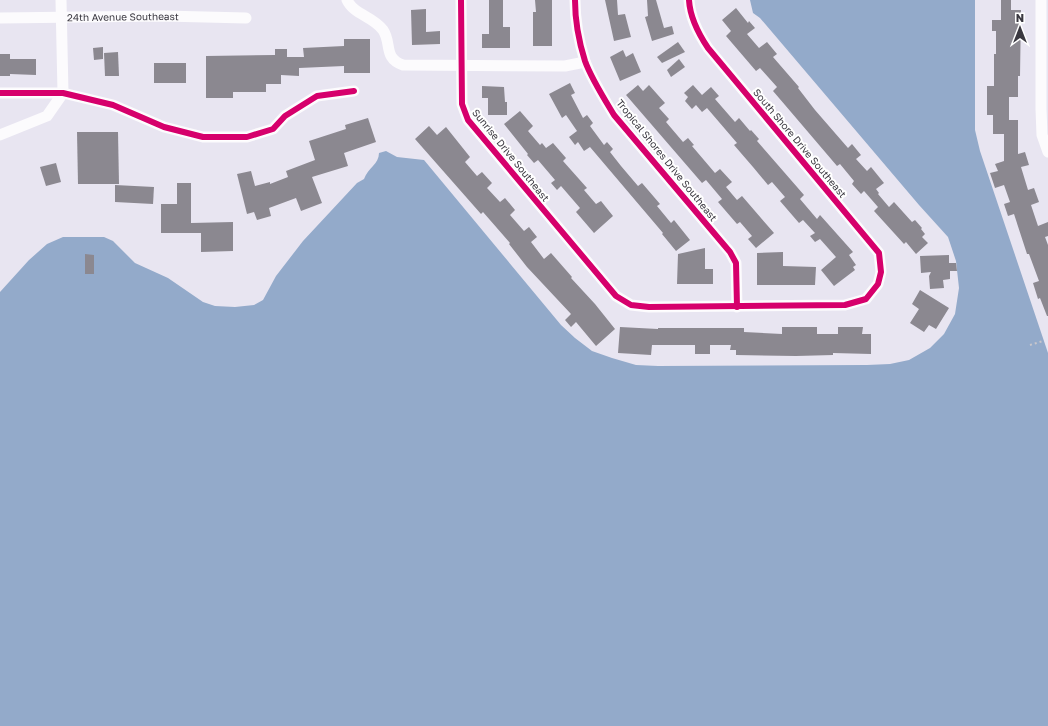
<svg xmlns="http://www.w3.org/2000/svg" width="1048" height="726" font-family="'Golos Text',sans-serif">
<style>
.water{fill:#93aaca}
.building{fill:#8b8890}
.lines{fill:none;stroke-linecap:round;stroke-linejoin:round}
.path{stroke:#c9c7cc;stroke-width:2;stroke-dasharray:2 3;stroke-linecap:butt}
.street{stroke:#fcfbfd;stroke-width:11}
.cycleway-casing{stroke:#fff;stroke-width:8}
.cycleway{stroke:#d6006c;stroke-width:6}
.labels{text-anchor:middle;stroke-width:4;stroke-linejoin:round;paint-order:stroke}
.street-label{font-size:10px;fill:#3a3840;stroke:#fff}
</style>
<rect width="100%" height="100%" fill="#e8e5f1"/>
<!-- water -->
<path class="water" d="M750,0h225v130l5,21 68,202v373h-1048v-434l29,-32 18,-16 16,-7h41l9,4 22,22 33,15 35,24 12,4 20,1 19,-2 9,-5 13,-24 27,-35 54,-58 7,-4c4,-11 15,-15 15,-26l7,-2 11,6 27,3 137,165 14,13 17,13 20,7 24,7 22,1 209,-1 23,-1 19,-4 21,-12 14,-14 11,-20 4,-26 -3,-27 -8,-24 -29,-32 -159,-187 -7,-5z"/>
<!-- building -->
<g class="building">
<path d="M489,0h14v27h7v21h-28v-14h7z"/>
<path d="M535,0h17v46h-19v-34h3z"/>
<path d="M605,0h12l1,15 7,-1 6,23 -17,4z"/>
<path d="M647,0h9l8,28 8,-2 2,8 -22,7 -7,-24 3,-1z"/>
<path d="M1001,0h10v10h10l-1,66h-2v21h-9v23h9v34l7,-2 4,13 -8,2 7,23 6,-2 5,14 -8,3 7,21 10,-4v14l-3,1 3,8v71h-1l-7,-18 -2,1 -5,-16 6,-2 -10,-27h-2l-13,-40 -6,2 -4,-12 6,-2 -6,-17 -9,3 -5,-15 8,-2 -3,-7 9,-3v-27h-11v-19h-6v-29h7v-32h2v-23h-4v-11h9z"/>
<path d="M736,8l12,15 1,-2 6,7 -8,6 12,14 8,-6 10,12 -4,3 26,30 -1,1 17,22 33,38 4,-4 9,11 -5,4 11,12 4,-4 13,16 -8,6 3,4 -1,1 11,13 5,-5 18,20 3,-2 7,8 -1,1 4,5 -3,3 6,6 -12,11 -10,-12 -2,2 -30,-33 4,-4 -14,-16 -3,3 -9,-10 2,-3 -14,-17 -3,2 -52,-61 -12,-14 4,-4 -17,-19 -4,3 -30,-35 5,-5 -9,-11z"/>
<path d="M426,9v23l14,-1v13l-28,1 -1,-35z"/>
<path d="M344,39h26v34h-26v-7l-45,2v8l-18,-1v9h-15v8h-33v6h-27v-42l69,-1v-6h12v8h17l-1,-9 41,-2z"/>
<path d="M678,42l7,10 -23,11 -5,-6z"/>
<path d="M103,47v12l-9,1 -1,-12z"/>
<path d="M623,50l3,7 7,-4 8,19 -21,9 -10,-24z"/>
<path d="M118,52l1,24h-14l-1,-23z"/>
<path d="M0,54h10v5h26v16l-26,-1v2h-10z"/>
<path d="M679,59l6,8 -14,10 -4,-7z"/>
<rect x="154" y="63" width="32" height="20"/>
<path d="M570,83l5,10 -4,2 12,23 4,-3 6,8 -3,3 14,19 3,-3 6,7 -3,3 11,14 17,20 4,-3 18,21 -3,2 14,17 3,-3 16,20 -14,11 -14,-17 1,-1 -73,-86 -6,4 -6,-9 -3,3 -6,-8 8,-6 -11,-16 -4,3 -13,-24z"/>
<path d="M638,85l5,6 6,-6 16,18 -6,5 10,11 -3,3 17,20 5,-4 6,7 -2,1 23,27 5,-4 12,13 -6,5 11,13 5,-4 32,37 -18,15 -8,-9 4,-3 -12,-14 -3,2 -19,-22 4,-3 -16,-19 -4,3 -76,-88z"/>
<path d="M693,85l9,10 9,-8 8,9 -4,3 20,23 4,-4 11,13 1,-1 8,9 -2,2 47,54 -4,4 17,20 3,-4 33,37 -4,3 7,10 -3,2 2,3 -21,16 -13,-16 15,-13 -16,-18 -5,3 -5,-6 5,-3 -12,-13 -4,3 -19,-22 5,-4 -13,-15 -4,3 -15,-18 -19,-22 3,-2 -30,-35 -5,4 -6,-7 -4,4 -7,-8 3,-4 -4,-4z"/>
<path d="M482,86l22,1 1,15h2v13h-19v-17h-6z"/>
<path d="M520,111l13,15 -5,5 12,14 2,-2 4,5 7,-5 13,15 -3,3 24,27 -3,2 12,14 5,-3 12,15 -19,17 -18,-21 4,-4 -19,-22 -4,4 -6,-7 4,-3 -17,-20 -4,3 -7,-8 1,-1 -24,-30z"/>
<path d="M368,118l8,24 -32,11 4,13 -36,11 10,26 -21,8 -5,-13 -27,10 2,8 -14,4 -3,-8 -7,2 -10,-40 14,-3 4,15 15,-4v2l18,-7 -2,-6 29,-11 -6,-19 37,-12 -1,-4z"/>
<path d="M429,126l8,9 9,-8 24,30 -5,5 12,14 5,-4 10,11 -5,5 13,14 5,-4 10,12 -5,5 14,16 5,-4 8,10 -6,5 13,17 7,-6 21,24 -1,1 24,26 20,25 -19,17 -20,-24 -5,5 -6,-7 6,-6 -44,-47 -18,-23 1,-1 -27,-31 -2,2 -66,-75z"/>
<path d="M77,132h41l1,52h-41z"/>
<path d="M56,163l5,19 -15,4 -6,-19z"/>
<path d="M177,183h14v40l42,-1v29l-32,1v-19h-40v-29h16z"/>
<path d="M115,185l39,2 -1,17 -38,-2z"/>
<path d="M705,248v21h8v15h-36l1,-30z"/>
<path d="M783,252v14l33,1 -1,18h-58v-32z"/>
<path d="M85,254l9,1v19h-9z"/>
<path d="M949,255v8h7l1,8h-7v8l-7,1 1,8 -14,1 -1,-13 2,-4 -10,1 -1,-17z"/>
<path d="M920,290l29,18 -13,21 -7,-4 -5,7 -14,-9 9,-14 -7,-5z"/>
<path d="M620,327l38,2v-1h86v4l38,2v-7h35v7h21v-7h25l-1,7h9v20l-38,-1v2l-37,1 -60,-1v-5h-6l1,-5h-21v9h-15v-9h-43l-1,10 -33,-2z"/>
</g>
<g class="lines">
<!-- path -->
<path class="path" d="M1030,345l13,-4"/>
<!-- street -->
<g class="street">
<path d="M61,0l2,93"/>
<path d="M347,0c7,15 26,16 36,30 9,13 0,28 20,35l162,1 20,-4"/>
<path d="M461,0l1,104 6,16 148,176 15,9 18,2 196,-2 21,-6 12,-15 3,-12 -2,-19 -171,-205c-10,-15 -18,-30 -19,-48"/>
<path d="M575,0c0,20 4,42 10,61 6,17 20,39 29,54l116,137 6,11 1,44"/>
<path d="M1041,0v109l1,26 6,17"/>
<path id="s1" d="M0,18l164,-2 82,2"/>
<path d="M0,93h63l50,12 51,22 39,10h44l26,-8 12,-13 32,-20 37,-5"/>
<path d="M0,135l47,-19 16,-23"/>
</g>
<defs>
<g id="cycleway">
<path d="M461,0l1,104 6,16 148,176 15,9 18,2 196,-2 21,-6 12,-15 3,-12 -2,-19 -171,-205c-10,-15 -18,-30 -19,-48"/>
<path d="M575,0c0,20 4,42 10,61 6,17 20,39 29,54l116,137 6,11 1,44"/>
<path d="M0,93h63l50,12 51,22 39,10h44l26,-8 12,-13 32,-20 37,-5"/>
</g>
</defs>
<!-- cycleway casing -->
<use href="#cycleway" class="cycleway-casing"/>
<!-- cycleway -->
<use href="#cycleway" class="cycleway"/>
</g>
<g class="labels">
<!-- street labels -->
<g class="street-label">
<text dy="4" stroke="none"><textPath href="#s1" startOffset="123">24th Avenue Southeast</textPath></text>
<text transform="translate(800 143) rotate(50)" y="4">South Shore Drive Southeast</text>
<text transform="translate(511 155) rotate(51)" y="4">Sunrise Drive Southeast</text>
<text transform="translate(667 160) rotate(51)" y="4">Tropical Shores Drive Southeast</text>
</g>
</g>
<!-- north arrow -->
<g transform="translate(1020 28)" stroke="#ffffff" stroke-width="3" paint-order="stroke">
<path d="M0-3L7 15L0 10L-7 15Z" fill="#3a3840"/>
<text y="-6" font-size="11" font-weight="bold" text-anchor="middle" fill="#3a3840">N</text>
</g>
</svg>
